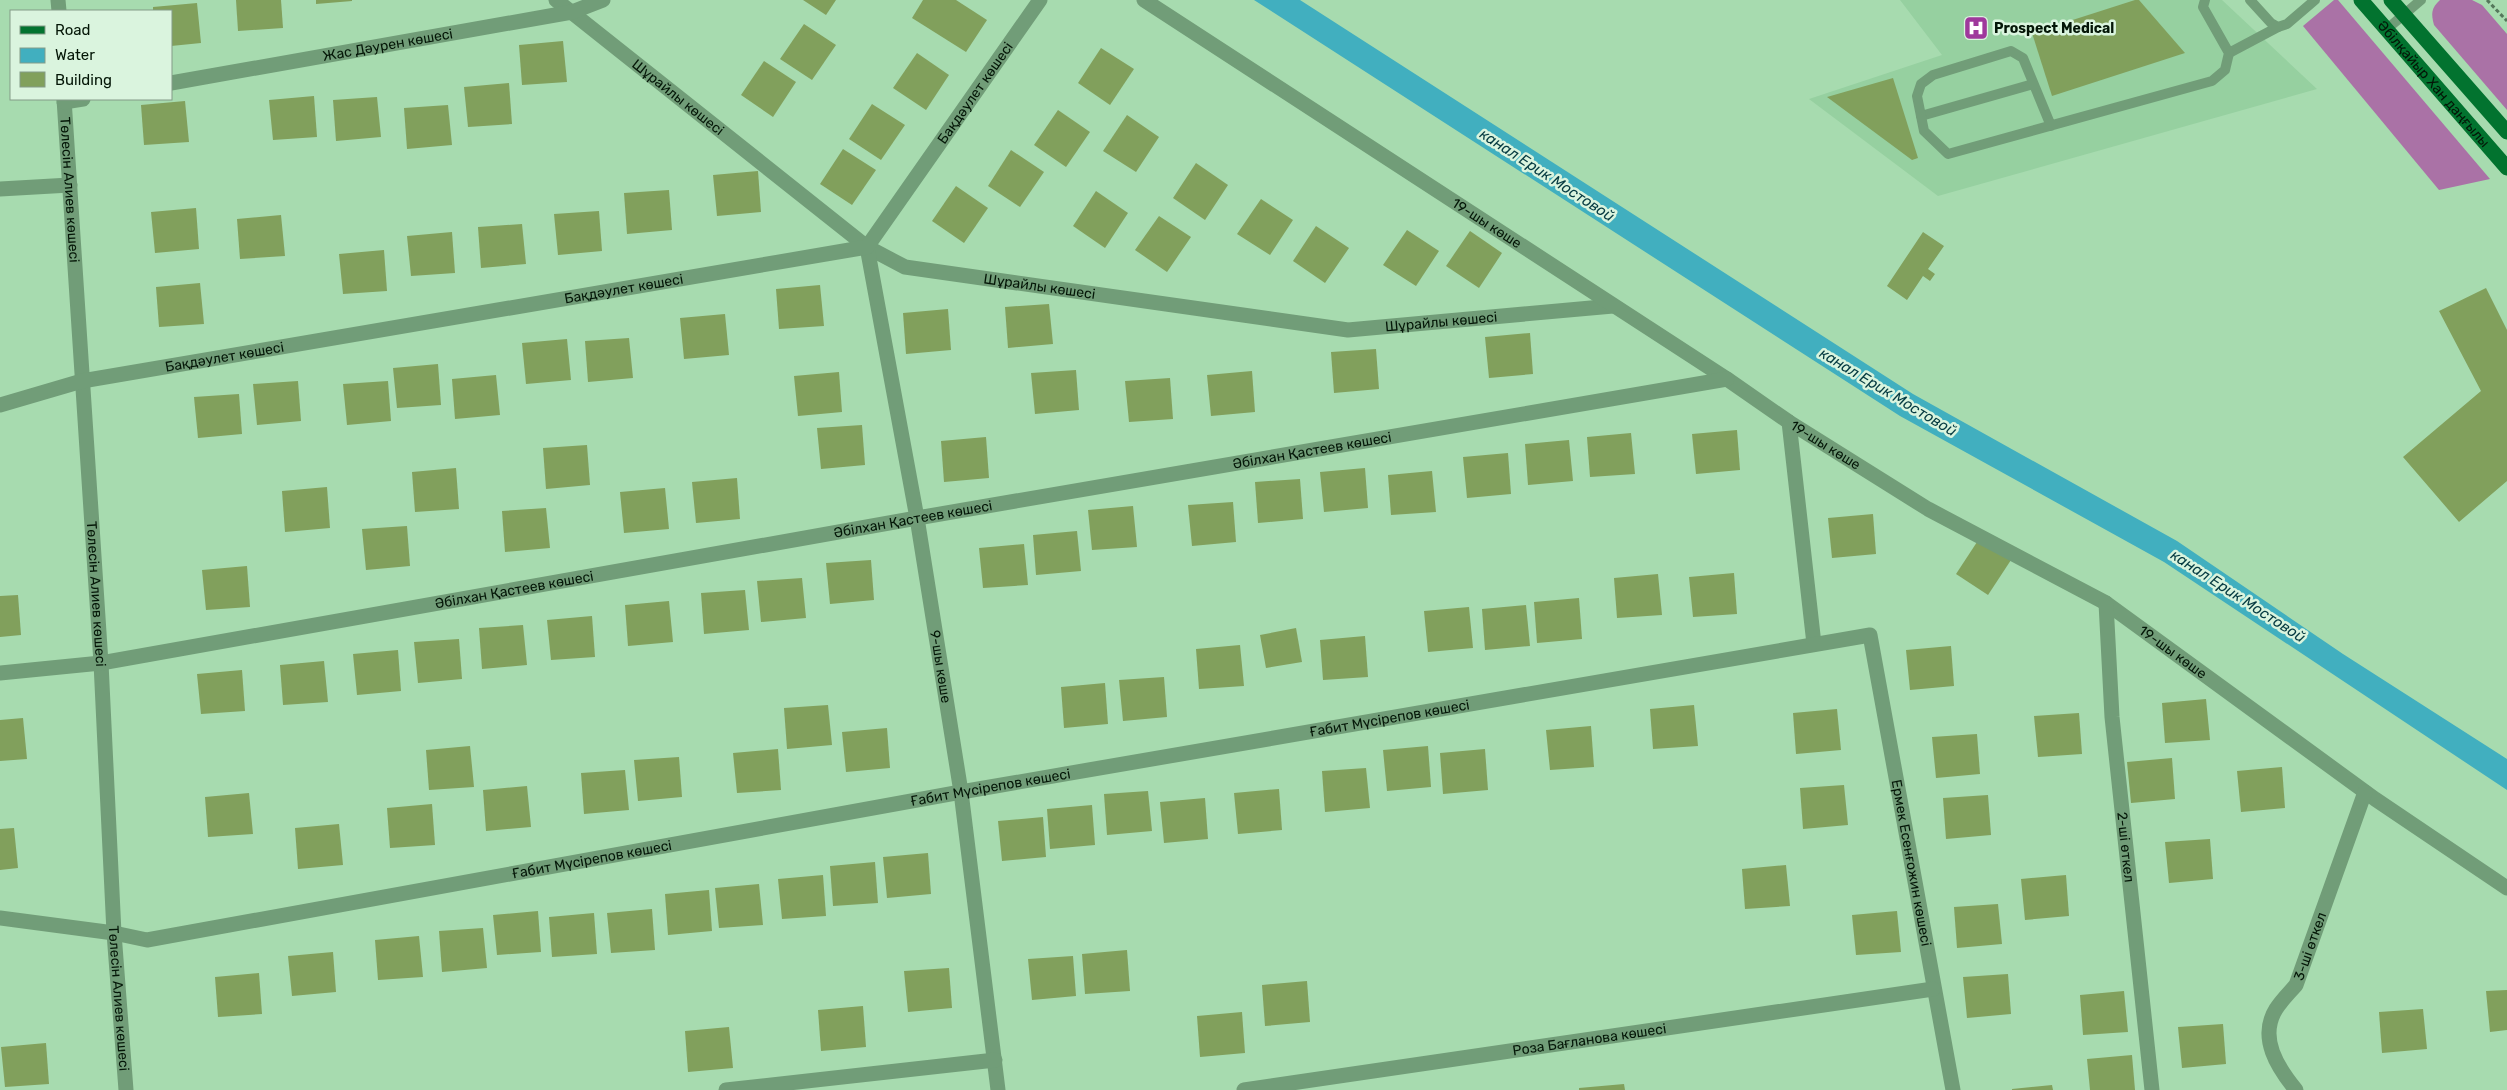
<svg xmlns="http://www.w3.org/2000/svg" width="2507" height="1090" font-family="Rubik,sans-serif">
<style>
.built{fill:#96d0a0}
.forest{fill:#aa72a6}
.water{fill:#41afbf}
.building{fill:#81a05c}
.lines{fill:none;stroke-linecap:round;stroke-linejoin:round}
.path{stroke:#55785b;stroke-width:3;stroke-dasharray:4 2.5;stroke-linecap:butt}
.service{stroke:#719d78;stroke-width:10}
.minor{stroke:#719d78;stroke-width:15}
.primary{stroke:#02732f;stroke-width:15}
.labels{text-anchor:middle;stroke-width:5;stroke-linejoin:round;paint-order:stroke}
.poi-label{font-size:14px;font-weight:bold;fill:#041607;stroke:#daf4de;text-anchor:start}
.street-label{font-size:14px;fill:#041607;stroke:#daf4de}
.water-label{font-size:15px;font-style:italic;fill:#053a41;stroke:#daf4de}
</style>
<rect width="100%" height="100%" fill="#a7dbaf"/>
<!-- built -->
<path class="built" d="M1900,0h322l95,89 -379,107 -129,-97 133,-44z"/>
<!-- forest -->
<g class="forest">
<path d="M2334,0h4l152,179 -51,11 -136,-164z"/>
<path d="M2440,0h32l10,5 25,29v76l-73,-85c-3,-11 -3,-17 6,-25z"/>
</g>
<!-- water -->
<path class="water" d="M1254,0h46l613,394 264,147 166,113 164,105v31l-343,-228 -264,-146z"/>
<!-- building -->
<g class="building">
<path d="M236,0h45l2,28 -45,3z"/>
<path d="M316,0h36v1l-36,3z"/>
<path d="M803,0h33l-10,15z"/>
<path d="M923,0h33l31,20 -21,32 -54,-34z"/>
<path d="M2135,0h4l46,53 -133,43 -20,-63z"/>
<path d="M197,3l4,40 -30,3v-35h-18v-4z"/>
<path d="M804,24l32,21 -24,35 -32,-21z"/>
<path d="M563,41l4,41 -45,3 -3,-40z"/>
<path d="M1101,48l33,21 -24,36 -32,-22z"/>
<path d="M917,53l32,22 -23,35 -33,-22z"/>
<path d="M764,61l32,21 -23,35 -32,-22z"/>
<path d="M1893,78l25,80 -6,2 -85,-63z"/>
<path d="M509,83l3,41 -44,3 -4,-40z"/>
<path d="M314,96l3,41 -44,3 -4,-40z"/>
<path d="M377,97l4,40 -45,4 -3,-41z"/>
<path d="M185,101l4,41 -45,3 -3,-40z"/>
<path d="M872,104l33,21 -24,35 -32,-21z"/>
<path d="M448,105l4,40 -45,4 -3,-41z"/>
<path d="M1058,110l32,22 -24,35 -32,-22z"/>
<path d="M1127,115l32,22 -23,35 -33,-21z"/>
<path d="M843,149l33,21 -24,35 -32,-21z"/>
<path d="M1011,150l33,22 -24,35 -32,-21z"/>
<path d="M1196,163l32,22 -23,35 -32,-22z"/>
<path d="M758,171l3,41 -44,4 -4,-41z"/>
<path d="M956,186l32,22 -24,35 -32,-22z"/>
<path d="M669,190l3,40 -45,4 -3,-41z"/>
<path d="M1096,191l32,22 -23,35 -32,-22z"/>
<path d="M1261,199l32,21 -23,35 -33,-21z"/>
<path d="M196,208l3,41 -44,4 -4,-41z"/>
<path d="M599,211l3,40 -44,4 -4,-41z"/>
<path d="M281,215l4,41 -45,3 -3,-40z"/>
<path d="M1159,216l32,21 -24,35 -32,-22z"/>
<path d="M522,224l4,40 -45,4 -3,-41z"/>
<path d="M1316,226l33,22 -24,35 -32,-22z"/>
<path d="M1407,230l32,21 -23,35 -33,-21z"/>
<path d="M1470,231l32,22 -23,35 -33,-22z"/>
<path d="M452,232l3,41 -44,3 -4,-40z"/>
<path d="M1923,232l21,14 -16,23 7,5 -5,7 -7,-5 -16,24 -20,-14z"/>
<path d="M384,250l3,41 -44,3 -4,-40z"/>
<path d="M200,283l4,41 -45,3 -3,-40z"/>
<path d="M820,285l4,41 -45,3 -3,-40z"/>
<path d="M2486,288l21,42v151l-48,41 -56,-65 78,-66 -42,-80z"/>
<path d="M1049,304l4,40 -45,4 -3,-41z"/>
<path d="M948,309l3,41 -45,4 -3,-41z"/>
<path d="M725,314l4,41 -45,4 -4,-41z"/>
<path d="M1530,333l3,41 -44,4 -4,-41z"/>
<path d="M629,338l4,40 -45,4 -3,-41z"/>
<path d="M567,339l4,41 -45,4 -4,-41z"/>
<path d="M1376,349l3,40 -45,4 -3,-41z"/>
<path d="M438,364l3,41 -44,3 -4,-40z"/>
<path d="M1076,370l3,40 -44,4 -4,-41z"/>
<path d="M1252,371l3,41 -44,4 -4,-41z"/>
<path d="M839,372l3,40 -44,4 -4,-40z"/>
<path d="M496,375l4,40 -45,4 -3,-40z"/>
<path d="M1170,378l3,41 -44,3 -4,-41z"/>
<path d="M298,381l3,40 -44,4 -4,-41z"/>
<path d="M388,381l3,40 -44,4 -4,-41z"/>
<path d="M239,394l3,40 -44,4 -4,-41z"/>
<path d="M862,425l3,40 -44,4 -4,-41z"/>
<path d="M1737,430l3,40 -44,4 -4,-40z"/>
<path d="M1631,433l4,41 -45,3 -3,-40z"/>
<path d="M986,437l3,41 -45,4 -3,-41z"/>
<path d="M1569,440l4,41 -45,4 -3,-41z"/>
<path d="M587,445l3,40 -44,4 -3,-41z"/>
<path d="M1508,453l3,41 -44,4 -4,-41z"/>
<path d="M456,468l3,41 -44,3 -3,-40z"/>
<path d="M1365,468l3,40 -44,4 -4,-40z"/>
<path d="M1432,471l4,41 -45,3 -3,-40z"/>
<path d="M737,478l3,41 -44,4 -4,-41z"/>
<path d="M1300,479l3,40 -45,4 -3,-41z"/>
<path d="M327,487l3,41 -45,4 -3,-41z"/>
<path d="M665,488l4,41 -45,4 -4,-41z"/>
<path d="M1233,502l3,40 -44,4 -4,-41z"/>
<path d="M1133,506l4,41 -45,3 -4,-40z"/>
<path d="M546,508l4,40 -45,4 -3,-41z"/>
<path d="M1873,514l3,40 -44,4 -4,-40z"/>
<path d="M407,526l3,40 -44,4 -4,-41z"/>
<path d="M1077,531l4,40 -45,4 -3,-40z"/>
<path d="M1979,539l32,21 -23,35 -32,-21z"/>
<path d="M1024,544l4,41 -45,3 -4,-40z"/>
<path d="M871,560l3,40 -44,4 -4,-41z"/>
<path d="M247,566l3,41 -44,3 -4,-40z"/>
<path d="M1734,573l3,41 -44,3 -4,-40z"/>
<path d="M1658,574l4,41 -45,3 -3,-40z"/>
<path d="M802,578l4,40 -45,4 -4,-41z"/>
<path d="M745,590l4,40 -45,4 -3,-41z"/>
<path d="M18,595l3,40 -21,2v-41z"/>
<path d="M1579,598l3,41 -45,4 -3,-41z"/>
<path d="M669,601l4,41 -45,4 -3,-41z"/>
<path d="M1526,605l4,41 -45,4 -3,-41z"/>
<path d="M1469,607l4,41 -45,4 -4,-41z"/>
<path d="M592,616l3,41 -44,3 -4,-40z"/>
<path d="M523,625l4,40 -45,4 -3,-41z"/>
<path d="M1296,628l6,34 -36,6 -6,-33z"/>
<path d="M1365,636l3,41 -45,3 -3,-40z"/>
<path d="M459,639l3,40 -44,4 -4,-41z"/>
<path d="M1240,645l4,41 -45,3 -3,-40z"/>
<path d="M1951,646l3,40 -44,4 -4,-40z"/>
<path d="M398,650l3,41 -44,4 -4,-41z"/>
<path d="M324,661l4,41 -45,3 -3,-40z"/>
<path d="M242,670l3,41 -44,3 -4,-40z"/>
<path d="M1164,677l3,40 -44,4 -4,-41z"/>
<path d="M1105,683l3,41 -44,4 -3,-41z"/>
<path d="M2206,699l4,41 -45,3 -3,-40z"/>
<path d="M828,705l4,40 -45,4 -3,-41z"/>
<path d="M1694,705l4,41 -45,3 -3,-40z"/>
<path d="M1837,709l4,41 -45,4 -3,-41z"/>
<path d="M2079,713l3,41 -44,3 -4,-41z"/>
<path d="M23,718l4,41 -27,2v-41z"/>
<path d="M1591,726l3,41 -44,3 -4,-40z"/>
<path d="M887,728l3,40 -44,4 -4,-40z"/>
<path d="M1977,734l3,40 -44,4 -4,-41z"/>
<path d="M470,746l4,41 -45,3 -3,-40z"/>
<path d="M1428,746l3,41 -44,4 -4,-41z"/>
<path d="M778,749l3,41 -44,3 -4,-40z"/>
<path d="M1485,749l3,41 -45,4 -3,-41z"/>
<path d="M679,757l3,40 -44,4 -4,-41z"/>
<path d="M2172,758l3,41 -44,4 -4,-41z"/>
<path d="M2282,767l3,41 -44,4 -4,-41z"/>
<path d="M1366,768l4,40 -45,4 -3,-41z"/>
<path d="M625,770l4,40 -45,4 -3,-41z"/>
<path d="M1844,785l4,40 -45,4 -3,-41z"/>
<path d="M527,786l4,41 -45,4 -3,-41z"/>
<path d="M1279,789l3,41 -44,4 -4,-41z"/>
<path d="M1148,791l4,40 -45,4 -3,-41z"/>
<path d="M249,793l4,41 -45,3 -3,-40z"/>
<path d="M1988,795l3,40 -45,4 -3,-41z"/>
<path d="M1205,798l3,41 -44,4 -4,-41z"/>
<path d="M432,804l3,41 -45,3 -3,-40z"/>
<path d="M1092,805l3,40 -45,4 -3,-40z"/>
<path d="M1043,817l3,40 -44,4 -4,-40z"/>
<path d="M339,824l4,41 -45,4 -3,-41z"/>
<path d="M14,828l4,40 -18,2v-41z"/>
<path d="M2210,839l3,40 -44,4 -4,-41z"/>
<path d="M928,853l3,41 -44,4 -4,-41z"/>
<path d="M875,862l3,41 -45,3 -3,-40z"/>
<path d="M1786,865l4,41 -45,3 -3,-40z"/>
<path d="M823,875l3,41 -44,3 -4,-40z"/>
<path d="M2066,875l3,41 -44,4 -4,-41z"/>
<path d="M759,884l4,41 -44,3 -4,-40z"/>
<path d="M709,890l3,41 -44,4 -3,-41z"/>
<path d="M1998,904l4,40 -45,4 -3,-41z"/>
<path d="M652,909l3,41 -44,3 -4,-40z"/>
<path d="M538,911l3,41 -44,3 -4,-40z"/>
<path d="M1897,911l4,41 -45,3 -4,-40z"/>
<path d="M594,913l3,41 -45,3 -3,-40z"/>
<path d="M483,928l4,40 -45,4 -3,-41z"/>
<path d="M419,936l4,41 -45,3 -3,-40z"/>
<path d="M1127,950l3,41 -45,3 -3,-40z"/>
<path d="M333,952l3,40 -44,4 -4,-40z"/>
<path d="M1073,956l3,40 -44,4 -4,-41z"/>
<path d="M949,968l3,40 -44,4 -4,-41z"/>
<path d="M259,973l3,41 -44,3 -3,-40z"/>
<path d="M2008,974l3,40 -44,4 -4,-41z"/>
<path d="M1307,981l3,41 -45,4 -3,-41z"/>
<path d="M2507,990v40l-17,2 -4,-41z"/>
<path d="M2124,991l4,41 -45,3 -3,-40z"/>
<path d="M863,1006l3,41 -45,4 -3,-41z"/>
<path d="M2423,1009l4,40 -45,4 -3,-41z"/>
<path d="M1242,1012l3,41 -45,4 -3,-41z"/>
<path d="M2223,1024l3,40 -44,4 -4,-41z"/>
<path d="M729,1027l4,41 -45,4 -3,-41z"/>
<path d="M46,1043l3,41 -44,3 -4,-40z"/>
<path d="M2132,1055l3,35h-45l-3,-31z"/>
<path d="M1624,1084l1,6h-46v-2z"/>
<path d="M2052,1085l1,5h-41v-1z"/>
</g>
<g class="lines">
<!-- path -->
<path class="path" d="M2487,0l20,21"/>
<!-- service -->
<g class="service">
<path d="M2250,0l21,23 7,4 9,-3 28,-24"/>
<path d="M2387,29l34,-29"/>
<path d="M2229,53l49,-26"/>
<path d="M1921,116l112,-32"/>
<path d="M2051,126l-28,-68 -12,-7 -78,24 -12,9 -4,12 7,35 24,23 264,-73 13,-11 4,-17 -26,-46 2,-7"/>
</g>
<!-- minor -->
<g class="minor">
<path d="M58,0l1,11"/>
<path id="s1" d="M556,0l311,247 38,20 443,63 265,-24"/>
<path id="s2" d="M1144,0l583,379 62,43 139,87 178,94 269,196 132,89"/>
<path id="s3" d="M171,83l401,-71 31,-12"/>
<path id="s4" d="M64,99l37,564 13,270 12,157"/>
<path d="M64,102l19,-3"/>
<path d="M0,189l70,-4"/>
<path id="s5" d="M867,247l50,271 44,274 37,298"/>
<path id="s6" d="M0,405l82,-24 785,-134 173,-247"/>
<path d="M1789,422l25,222"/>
<path id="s7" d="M2106,603l6,114 40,373"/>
<path id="s8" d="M0,673l101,-10 816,-145 810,-139"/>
<path id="s9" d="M0,918l114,15 33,7 814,-148 909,-157 83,455"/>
<path d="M726,1090l269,-30"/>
<path id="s10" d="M1244,1090l689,-101"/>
<path id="s11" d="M2296,1090c-18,-22 -38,-52 -20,-81 5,-8 13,-16 20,-24l69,-193"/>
</g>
<!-- primary -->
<g class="primary">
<path id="s12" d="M2361,0l146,168"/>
<path d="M2391,0l116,132"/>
</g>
</g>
<!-- icons -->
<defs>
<symbol id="hospital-square" viewBox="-11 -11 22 22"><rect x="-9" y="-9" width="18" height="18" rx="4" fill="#9f389c" stroke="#daf4de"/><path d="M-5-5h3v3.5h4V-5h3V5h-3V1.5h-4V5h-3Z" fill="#fff"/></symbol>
</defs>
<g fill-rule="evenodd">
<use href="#hospital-square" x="1962" y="14" width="28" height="28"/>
</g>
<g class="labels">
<!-- poi labels -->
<g class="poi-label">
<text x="1994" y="33">Prospect Medical</text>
</g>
<!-- street labels -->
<g class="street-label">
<text dy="5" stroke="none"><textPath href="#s3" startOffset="220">Жас Дәурен көшесі</textPath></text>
<text dy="5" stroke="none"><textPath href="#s12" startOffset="111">Әбілқайыр Хан даңғылы</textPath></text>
<text dy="5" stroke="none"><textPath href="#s6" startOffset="1070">Бақдәулет көшесi</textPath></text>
<text dy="5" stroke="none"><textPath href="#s1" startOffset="156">Шұрайлы көшесі</textPath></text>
<text dy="5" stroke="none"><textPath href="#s4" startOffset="91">Төлесін Алиев көшесі</textPath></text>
<text dy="5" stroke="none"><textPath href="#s2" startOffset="409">19-шы көше</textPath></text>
<text dy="5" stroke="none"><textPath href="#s1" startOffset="576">Шұрайлы көшесі</textPath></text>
<text dy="5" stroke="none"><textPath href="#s6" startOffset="635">Бақдәулет көшесi</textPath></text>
<text dy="5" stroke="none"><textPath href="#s1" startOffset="981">Шұрайлы көшесі</textPath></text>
<text dy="5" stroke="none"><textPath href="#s6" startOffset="230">Бақдәулет көшесi</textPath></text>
<text dy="5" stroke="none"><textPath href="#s2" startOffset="814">19-шы көше</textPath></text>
<text dy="5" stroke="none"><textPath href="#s8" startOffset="1331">Әбілхан Қастеев көшесi</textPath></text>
<text dy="5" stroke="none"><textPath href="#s8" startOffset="926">Әбілхан Қастеев көшесi</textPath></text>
<text dy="5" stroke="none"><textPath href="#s8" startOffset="521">Әбілхан Қастеев көшесi</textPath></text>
<text dy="5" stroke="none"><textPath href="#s4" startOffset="496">Төлесін Алиев көшесі</textPath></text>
<text dy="5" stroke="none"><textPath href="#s2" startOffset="1219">19-шы көше</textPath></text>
<text dy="5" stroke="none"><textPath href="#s5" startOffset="426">9-шы көше</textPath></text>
<text dy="5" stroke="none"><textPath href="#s9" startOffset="1411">Ғабит Мүсірепов көшесi</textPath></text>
<text dy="5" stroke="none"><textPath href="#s9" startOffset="1006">Ғабит Мүсірепов көшесi</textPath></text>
<text dy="5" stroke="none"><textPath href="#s7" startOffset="245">2-шi өткел</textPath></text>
<text dy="5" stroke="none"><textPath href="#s9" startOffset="601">Ғабит Мүсірепов көшесi</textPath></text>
<text dy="5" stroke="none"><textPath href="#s9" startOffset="2130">Ермек Есенғожин көшесі</textPath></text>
<text dy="5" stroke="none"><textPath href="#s11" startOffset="162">3-шi өткел</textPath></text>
<text dy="5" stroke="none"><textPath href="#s4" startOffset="901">Төлесін Алиев көшесі</textPath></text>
<text dy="5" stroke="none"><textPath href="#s10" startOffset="349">Роза Бағланова көшесi</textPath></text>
</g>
<!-- water labels -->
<g class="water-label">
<text transform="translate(1547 175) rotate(33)" y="5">канал Ерик Мостовой</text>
<text transform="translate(1888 392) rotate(31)" y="5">канал Ерик Мостовой</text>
<text transform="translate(2238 596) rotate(33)" y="5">канал Ерик Мостовой</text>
</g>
</g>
<!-- legend -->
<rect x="10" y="10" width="162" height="90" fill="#daf4de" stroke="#849b88"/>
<rect x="20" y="26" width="25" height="8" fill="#02732f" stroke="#849b88"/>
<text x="55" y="35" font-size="15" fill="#041607">Road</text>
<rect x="20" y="48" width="25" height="15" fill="#41afbf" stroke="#849b88"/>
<text x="55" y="60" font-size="15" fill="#041607">Water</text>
<rect x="20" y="72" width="25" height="15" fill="#81a05c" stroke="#849b88"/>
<text x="55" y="85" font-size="15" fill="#041607">Building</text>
</svg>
